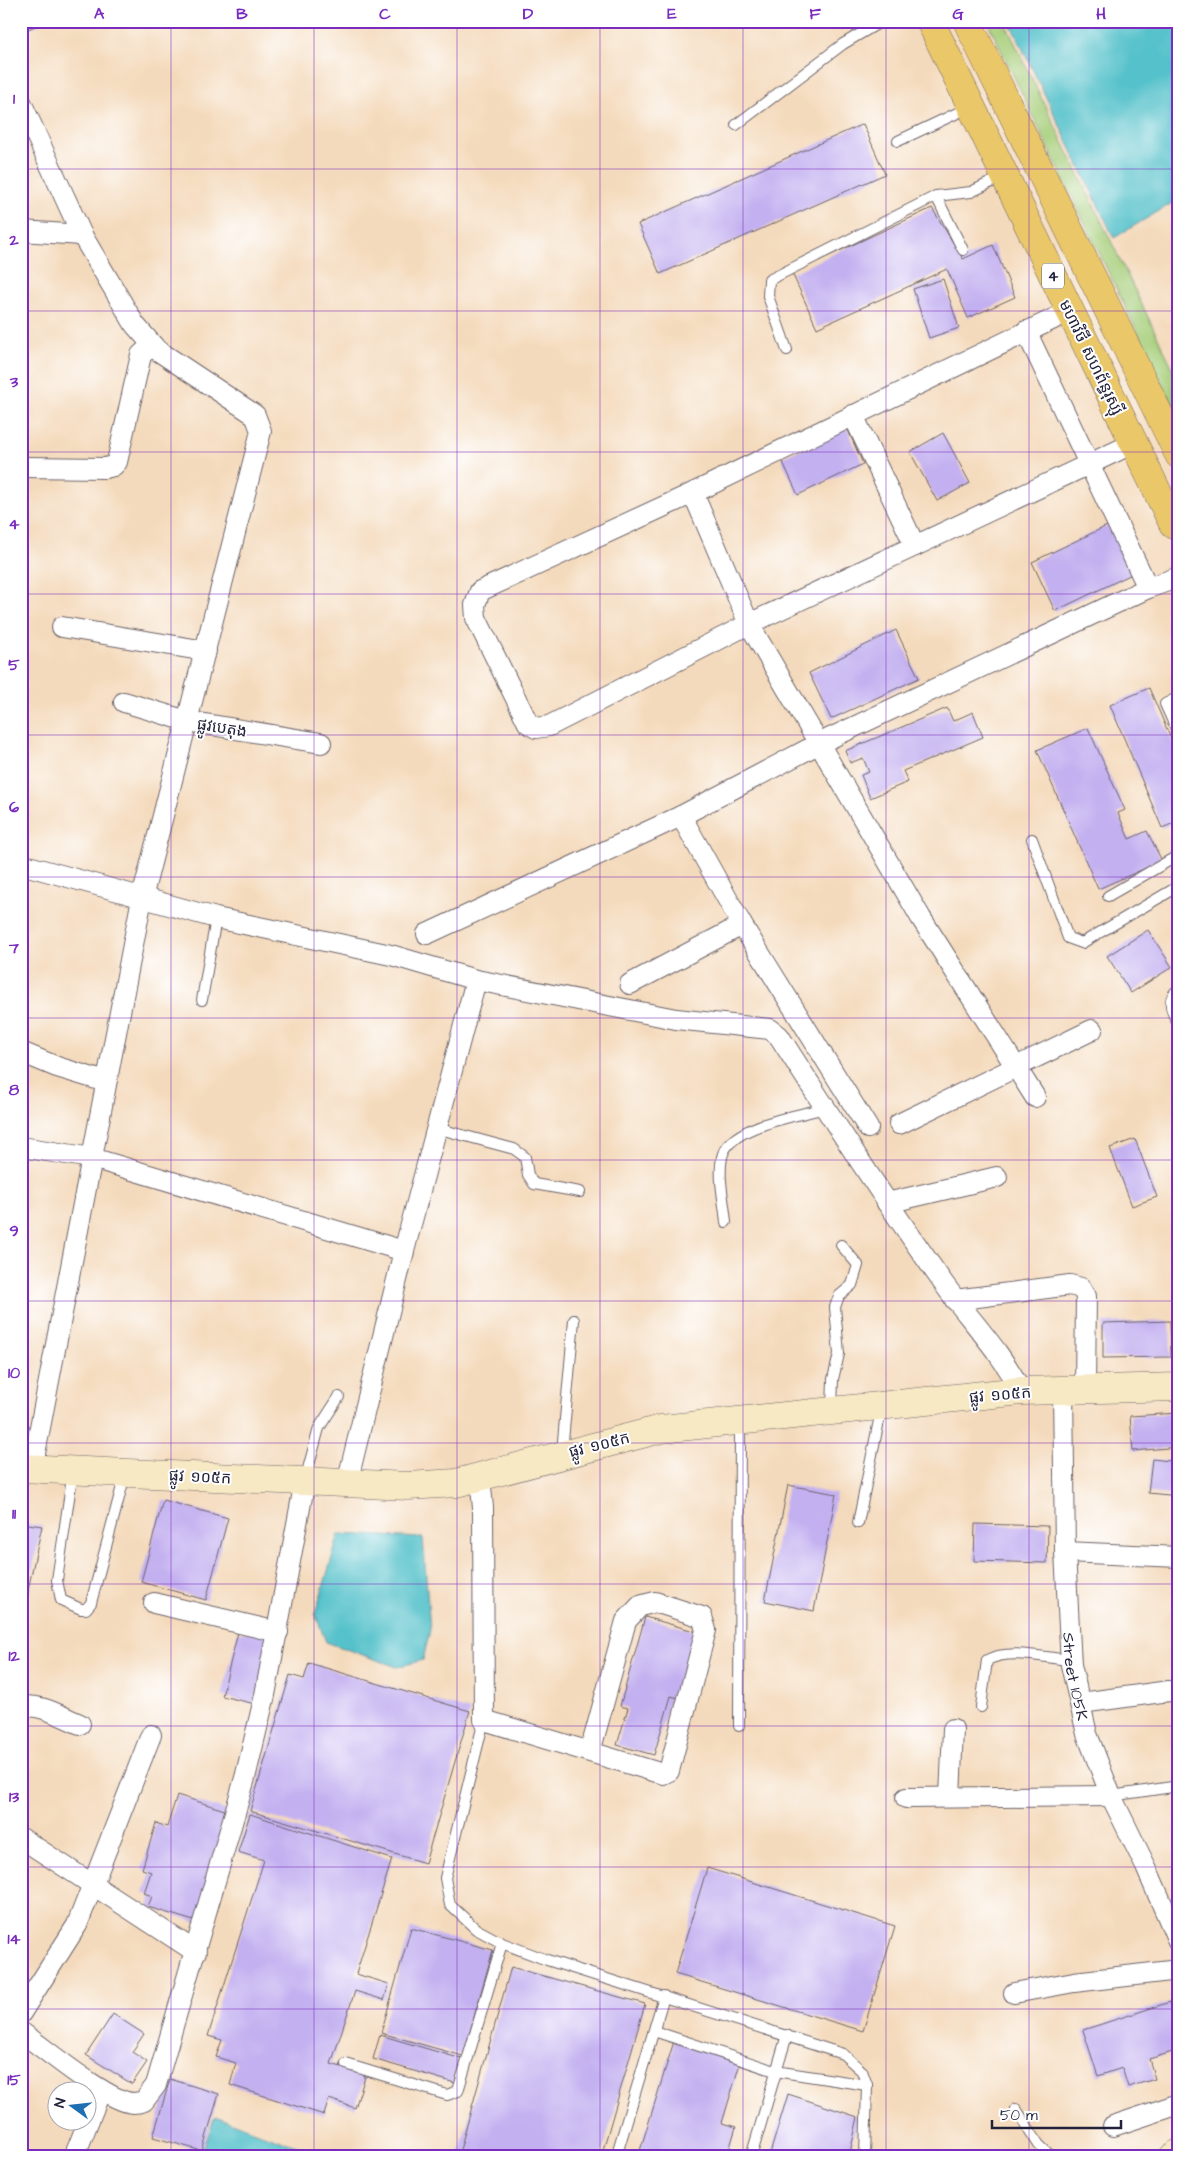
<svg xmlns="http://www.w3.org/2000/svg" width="1200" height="2178" font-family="'Architects Daughter','Noto Sans Khmer',sans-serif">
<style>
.green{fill:#a6ce79;stroke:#64785a}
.water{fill:#54c1ca;stroke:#3b7282}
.building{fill:#c3b0f0}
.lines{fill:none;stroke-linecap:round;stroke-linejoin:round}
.lane-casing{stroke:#6c6268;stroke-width:12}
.street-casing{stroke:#6c6268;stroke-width:22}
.secondary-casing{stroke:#6c6268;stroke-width:29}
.highway-casing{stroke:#6c6268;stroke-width:29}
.lane{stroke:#fff;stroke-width:10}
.street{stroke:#fff;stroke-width:20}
.secondary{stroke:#f7e9c3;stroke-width:28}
.highway{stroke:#eac769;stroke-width:28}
.grid{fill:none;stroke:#7b2cbf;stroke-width:1;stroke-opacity:0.55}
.labels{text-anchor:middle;stroke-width:4;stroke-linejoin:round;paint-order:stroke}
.shield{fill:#fff;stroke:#646476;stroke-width:1}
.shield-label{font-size:15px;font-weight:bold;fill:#22223b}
.street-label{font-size:16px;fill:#22223b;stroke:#fff}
.neatline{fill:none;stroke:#7b2cbf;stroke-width:2}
.grid-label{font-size:16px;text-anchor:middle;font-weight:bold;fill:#7b2cbf}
</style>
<rect width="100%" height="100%" fill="#fff"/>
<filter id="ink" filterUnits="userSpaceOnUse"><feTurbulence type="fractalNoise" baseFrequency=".02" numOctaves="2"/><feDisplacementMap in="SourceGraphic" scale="10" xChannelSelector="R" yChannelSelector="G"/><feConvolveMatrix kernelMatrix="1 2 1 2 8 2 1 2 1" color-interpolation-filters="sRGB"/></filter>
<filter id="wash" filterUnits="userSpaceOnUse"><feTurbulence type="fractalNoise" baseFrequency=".0096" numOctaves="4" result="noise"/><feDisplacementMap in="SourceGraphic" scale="20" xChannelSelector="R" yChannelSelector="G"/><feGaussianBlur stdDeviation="1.12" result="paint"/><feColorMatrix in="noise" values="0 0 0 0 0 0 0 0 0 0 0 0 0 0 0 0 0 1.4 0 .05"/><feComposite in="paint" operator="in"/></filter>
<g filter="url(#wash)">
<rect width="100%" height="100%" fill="#f4dabc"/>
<!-- green -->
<path class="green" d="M987,21h17l175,360v37z"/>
<!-- water -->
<g class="water">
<path d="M1009,21h170v178l-65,39z"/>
<path d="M339,1534l84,4 7,92 -7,30 -26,7 -71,-25 -11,-28z"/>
<path d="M215,2116l111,41 -125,-1z"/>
</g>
<g id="blocks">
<!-- building -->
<g class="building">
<path d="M21,21h26l-26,11z"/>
<path d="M863,124l22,50 -225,100 -22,-50z"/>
<path d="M932,208l31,51 30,-14 22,52 -47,21 -21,-49 -130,59 -25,-55z"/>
<path d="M943,279l16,49 -30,10 -16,-49z"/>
<path d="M847,428l16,36 -65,31 -17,-37z"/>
<path d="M943,433l27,50 -33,18 -27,-49z"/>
<path d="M1111,524l23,49 -79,38 -23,-49z"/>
<path d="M896,630l23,48 -88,41 -22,-46z"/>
<path d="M1149,688l30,69v64l-17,7 -52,-123z"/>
<path d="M947,708l6,13 20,-9 10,25 -80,34 5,11 -38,16 -9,-23 8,-3 -6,-14 -13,5 -5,-12z"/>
<path d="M1088,728l37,82 -7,3 11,26 18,-8 15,30 -64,28 -61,-139z"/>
<path d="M1148,930l24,37 -41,26 -24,-37z"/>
<path d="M1135,1139l22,58 -25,9 -22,-58z"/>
<path d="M1170,1321l1,36 -68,1v-35z"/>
<path d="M1179,1413v34l-46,4 -3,-35z"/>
<path d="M1152,1459l27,3v34l-31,-3z"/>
<path d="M788,1485l48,9 -22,117 -49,-10z"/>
<path d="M163,1500l65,18 -22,82 -65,-18z"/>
<path d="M21,1523l21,3 -13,59 -7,51z"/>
<path d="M975,1524l73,2 -1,37 -73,-2z"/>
<path d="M645,1617l56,16 -19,66 -11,-3 -17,59 -37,-10 11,-37 -8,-2z"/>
<path d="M238,1632h40l-19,73 -37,-9z"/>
<path d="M309,1663l161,48 -45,152 -175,-52 40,-136 14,4z"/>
<path d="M177,1795l54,17 -34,110 -49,-15 4,-11 -8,-3 7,-21 -9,-3 14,-46 11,4z"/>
<path d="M250,1814l142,45 -36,115 33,10 -5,16 -29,-9 -24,73 35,10 -11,34 -26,-9 -5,16 -94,-30 6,-22 -20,-6 6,-17 -14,-4 56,-176 -26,-8z"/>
<path d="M707,1868l188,58 -32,105 -188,-57z"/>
<path d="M411,1928l82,22 -30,106 -82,-23z"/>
<path d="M511,1967l134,37 -44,153h-143z"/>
<path d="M1170,2002l9,29v19l-30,9 6,20 -27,8 -6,-19 -24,8 -15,-46z"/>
<path d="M113,2014l31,20 -12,18 15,10 -15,22 -46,-29z"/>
<path d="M380,2035l82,24 -7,24 -82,-24z"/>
<path d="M675,2038l66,22 -19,63 14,4 -9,30h-89z"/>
<path d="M170,2079l49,15 -17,57 -49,-14z"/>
<path d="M788,2094l70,23 -9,40h-80z"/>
</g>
</g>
</g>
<g filter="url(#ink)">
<use href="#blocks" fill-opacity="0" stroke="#6c6268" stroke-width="1"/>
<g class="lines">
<defs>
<g id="lane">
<path d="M736,125l107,-81 39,-23"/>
<path d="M898,141l72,-34"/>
<path d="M936,196l27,54"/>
<path d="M787,350l-19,-54 1,-16 167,-84 35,-4 33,-16"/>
<path d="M1179,697l-14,7 14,31"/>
<path d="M1032,839l36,99 14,5 97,-57"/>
<path d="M1108,896l71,-41"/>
<path d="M1179,989c-14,9 -7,25 0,36"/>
<path d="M202,1000l14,-82"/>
<path d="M436,1128l78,21 11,8 3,18 6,9 46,8"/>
<path d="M726,1222c-2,-21 -8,-45 -4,-65 7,-32 76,-41 103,-49"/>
<path d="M832,1410l1,-31 6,-25 -4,-47 4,-11 13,-11 6,-20 -17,-20"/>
<path d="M562,1452l12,-132"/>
<path d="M73,1471l-16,109 4,20 20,9h5l5,-6 34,-128"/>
<path d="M305,1480l14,-52 20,-31"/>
<path d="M858,1523l24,-117"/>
<path d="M981,1707l6,-47c23,-12 58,-2 84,0"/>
<path d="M484,1720l-39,158 5,27 26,24 26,14 45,17 296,94 19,17 5,14 -2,72"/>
<path d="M739,1726l1,-305"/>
<path d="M1111,1796l68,-10"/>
<path d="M654,2031l121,40 92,14"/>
<path d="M346,2064l101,31 11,-4 44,-148"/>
<path d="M1016,2109l23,36 13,12"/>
<path d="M616,2157l48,-161"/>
<path d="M751,2157l36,-122"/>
<path d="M1076,2157l1,-1"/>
</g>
<g id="street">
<path d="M21,102l61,133 53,90 22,25 98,65 6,16 -119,467 -110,571"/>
<path d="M21,231l61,4"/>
<path d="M1070,311l-377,182 -213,98 -5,14 1,13 52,105 8,5 13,-2 200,-102 385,-181"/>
<path d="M1026,331l122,257"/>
<path d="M853,415l62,131"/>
<path d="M24,467l81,1 8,-2 4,-4 24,-107 11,-10"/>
<path d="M693,493l56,131 172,294 114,179"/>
<path d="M62,627l144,24"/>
<path d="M124,702l63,19 134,22"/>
<path d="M681,816l61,109 126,203"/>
<path d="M21,864l195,54 175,37 85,25 200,39 94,10 9,7c52,81 104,162 160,241 26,38 61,72 82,114"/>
<path d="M427,934l254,-118 137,-72 330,-156 31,-11"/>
<path d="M630,984l112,-59"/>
<path d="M21,1052l36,15 49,15"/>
<path d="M899,1124l193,-94"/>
<path d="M21,1147l71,11 312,93"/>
<path d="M887,1203l110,-26"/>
<path d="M955,1300l115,-15 11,3 5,8 -1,93"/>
<path id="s1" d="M1063,1389l2,163 6,113 16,69 24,62 35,71 33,76"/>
<path d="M480,1477l3,31 1,212 179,54 6,-3 37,-141 -4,-13 -47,-15 -15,4 -14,15 -36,131"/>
<path d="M347,1483l57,-232 72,-271"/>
<path d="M1065,1552l114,5"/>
<path d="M154,1603l124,29"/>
<path d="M1081,1703l88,-12"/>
<path d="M21,1707c20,-4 41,10 59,17"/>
<path d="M950,1797l3,-68"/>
<path d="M906,1798l205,-2"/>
<path d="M21,1838l175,114"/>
<path d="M1014,1993l60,-11 105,-12"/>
<path d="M21,2013l56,-88 74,-190"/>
<path d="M21,2032c23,16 87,70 112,71 3,0 8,-1 11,-2l12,-16 89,-307 20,-83 40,-214"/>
<path d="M1113,2126l66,-22"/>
<path d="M74,2157l27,-67"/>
</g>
<g id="secondary">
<path d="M21,1468l387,18 48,-3 205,-54 360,-38 158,-4"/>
<path d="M1173,2157l6,-4"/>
</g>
<g id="highway">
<path d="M930,21l243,503 6,4"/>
<path d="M967,21l212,434"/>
</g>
</defs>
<!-- lane casing -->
<use href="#lane" class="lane-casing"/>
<!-- street casing -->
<use href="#street" class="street-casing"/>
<!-- secondary casing -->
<use href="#secondary" class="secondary-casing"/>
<!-- highway casing -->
<use href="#highway" class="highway-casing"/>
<!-- lane -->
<use href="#lane" class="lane"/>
<!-- street -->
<use href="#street" class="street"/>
<!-- secondary -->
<use href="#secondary" class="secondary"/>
<!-- highway -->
<use href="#highway" class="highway"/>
</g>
</g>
<!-- grid -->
<path class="grid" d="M171,21v2136M314,21v2136M457,21v2136M600,21v2136M743,21v2136M886,21v2136M1029,21v2136M21,169h1158M21,311h1158M21,452h1158M21,594h1158M21,735h1158M21,877h1158M21,1018h1158M21,1160h1158M21,1301h1158M21,1443h1158M21,1584h1158M21,1726h1158M21,1867h1158M21,2009h1158"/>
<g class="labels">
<!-- shield labels -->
<rect class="shield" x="1042" y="263.5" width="22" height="25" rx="4"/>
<g class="shield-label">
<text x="1053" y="281">4</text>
</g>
<!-- street labels -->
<g class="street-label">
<text transform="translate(1092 357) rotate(64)" y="6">មហាវិថី សហព័ន្ធរុស្ស៊ី</text>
<text transform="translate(222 727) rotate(9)" y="6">ផ្លូវបេតុង</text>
<text transform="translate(1000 1394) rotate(-5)" y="6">ផ្លូវ ១០៥ក</text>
<text transform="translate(599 1444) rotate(-14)" y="6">ផ្លូវ ១០៥ក</text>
<text transform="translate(200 1476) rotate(3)" y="6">ផ្លូវ ១០៥ក</text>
<text dy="6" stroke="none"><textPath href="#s1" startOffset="288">Street 105K</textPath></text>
</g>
</g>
<!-- margin -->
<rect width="1200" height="2178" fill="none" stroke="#fff" stroke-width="55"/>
<!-- north arrow -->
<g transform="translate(72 2106) rotate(285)"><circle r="24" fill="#ffffff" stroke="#a7a7b1"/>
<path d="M0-4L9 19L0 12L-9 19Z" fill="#1f6fb2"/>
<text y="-8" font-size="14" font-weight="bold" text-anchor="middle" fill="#22223b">N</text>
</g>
<!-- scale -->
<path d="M992 2120v8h129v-8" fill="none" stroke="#22223b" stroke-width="2.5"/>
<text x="1000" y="2120" font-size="15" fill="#22223b" stroke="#ffffff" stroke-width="4" paint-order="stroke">50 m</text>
<rect x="28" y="28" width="1144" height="2122" class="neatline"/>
<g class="grid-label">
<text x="99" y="19">A</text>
<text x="242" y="19">B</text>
<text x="385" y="19">C</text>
<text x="528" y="19">D</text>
<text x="672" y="19">E</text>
<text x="815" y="19">F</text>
<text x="958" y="19">G</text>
<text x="1101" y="19">H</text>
<text x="14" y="104">1</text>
<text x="14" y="245">2</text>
<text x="14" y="387">3</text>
<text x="14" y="529">4</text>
<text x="14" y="670">5</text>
<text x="14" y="812">6</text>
<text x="14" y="953">7</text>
<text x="14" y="1095">8</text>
<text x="14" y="1236">9</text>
<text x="14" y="1378">10</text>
<text x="14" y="1519">11</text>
<text x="14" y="1661">12</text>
<text x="14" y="1802">13</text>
<text x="14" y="1944">14</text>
<text x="14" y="2085">15</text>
</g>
</svg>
